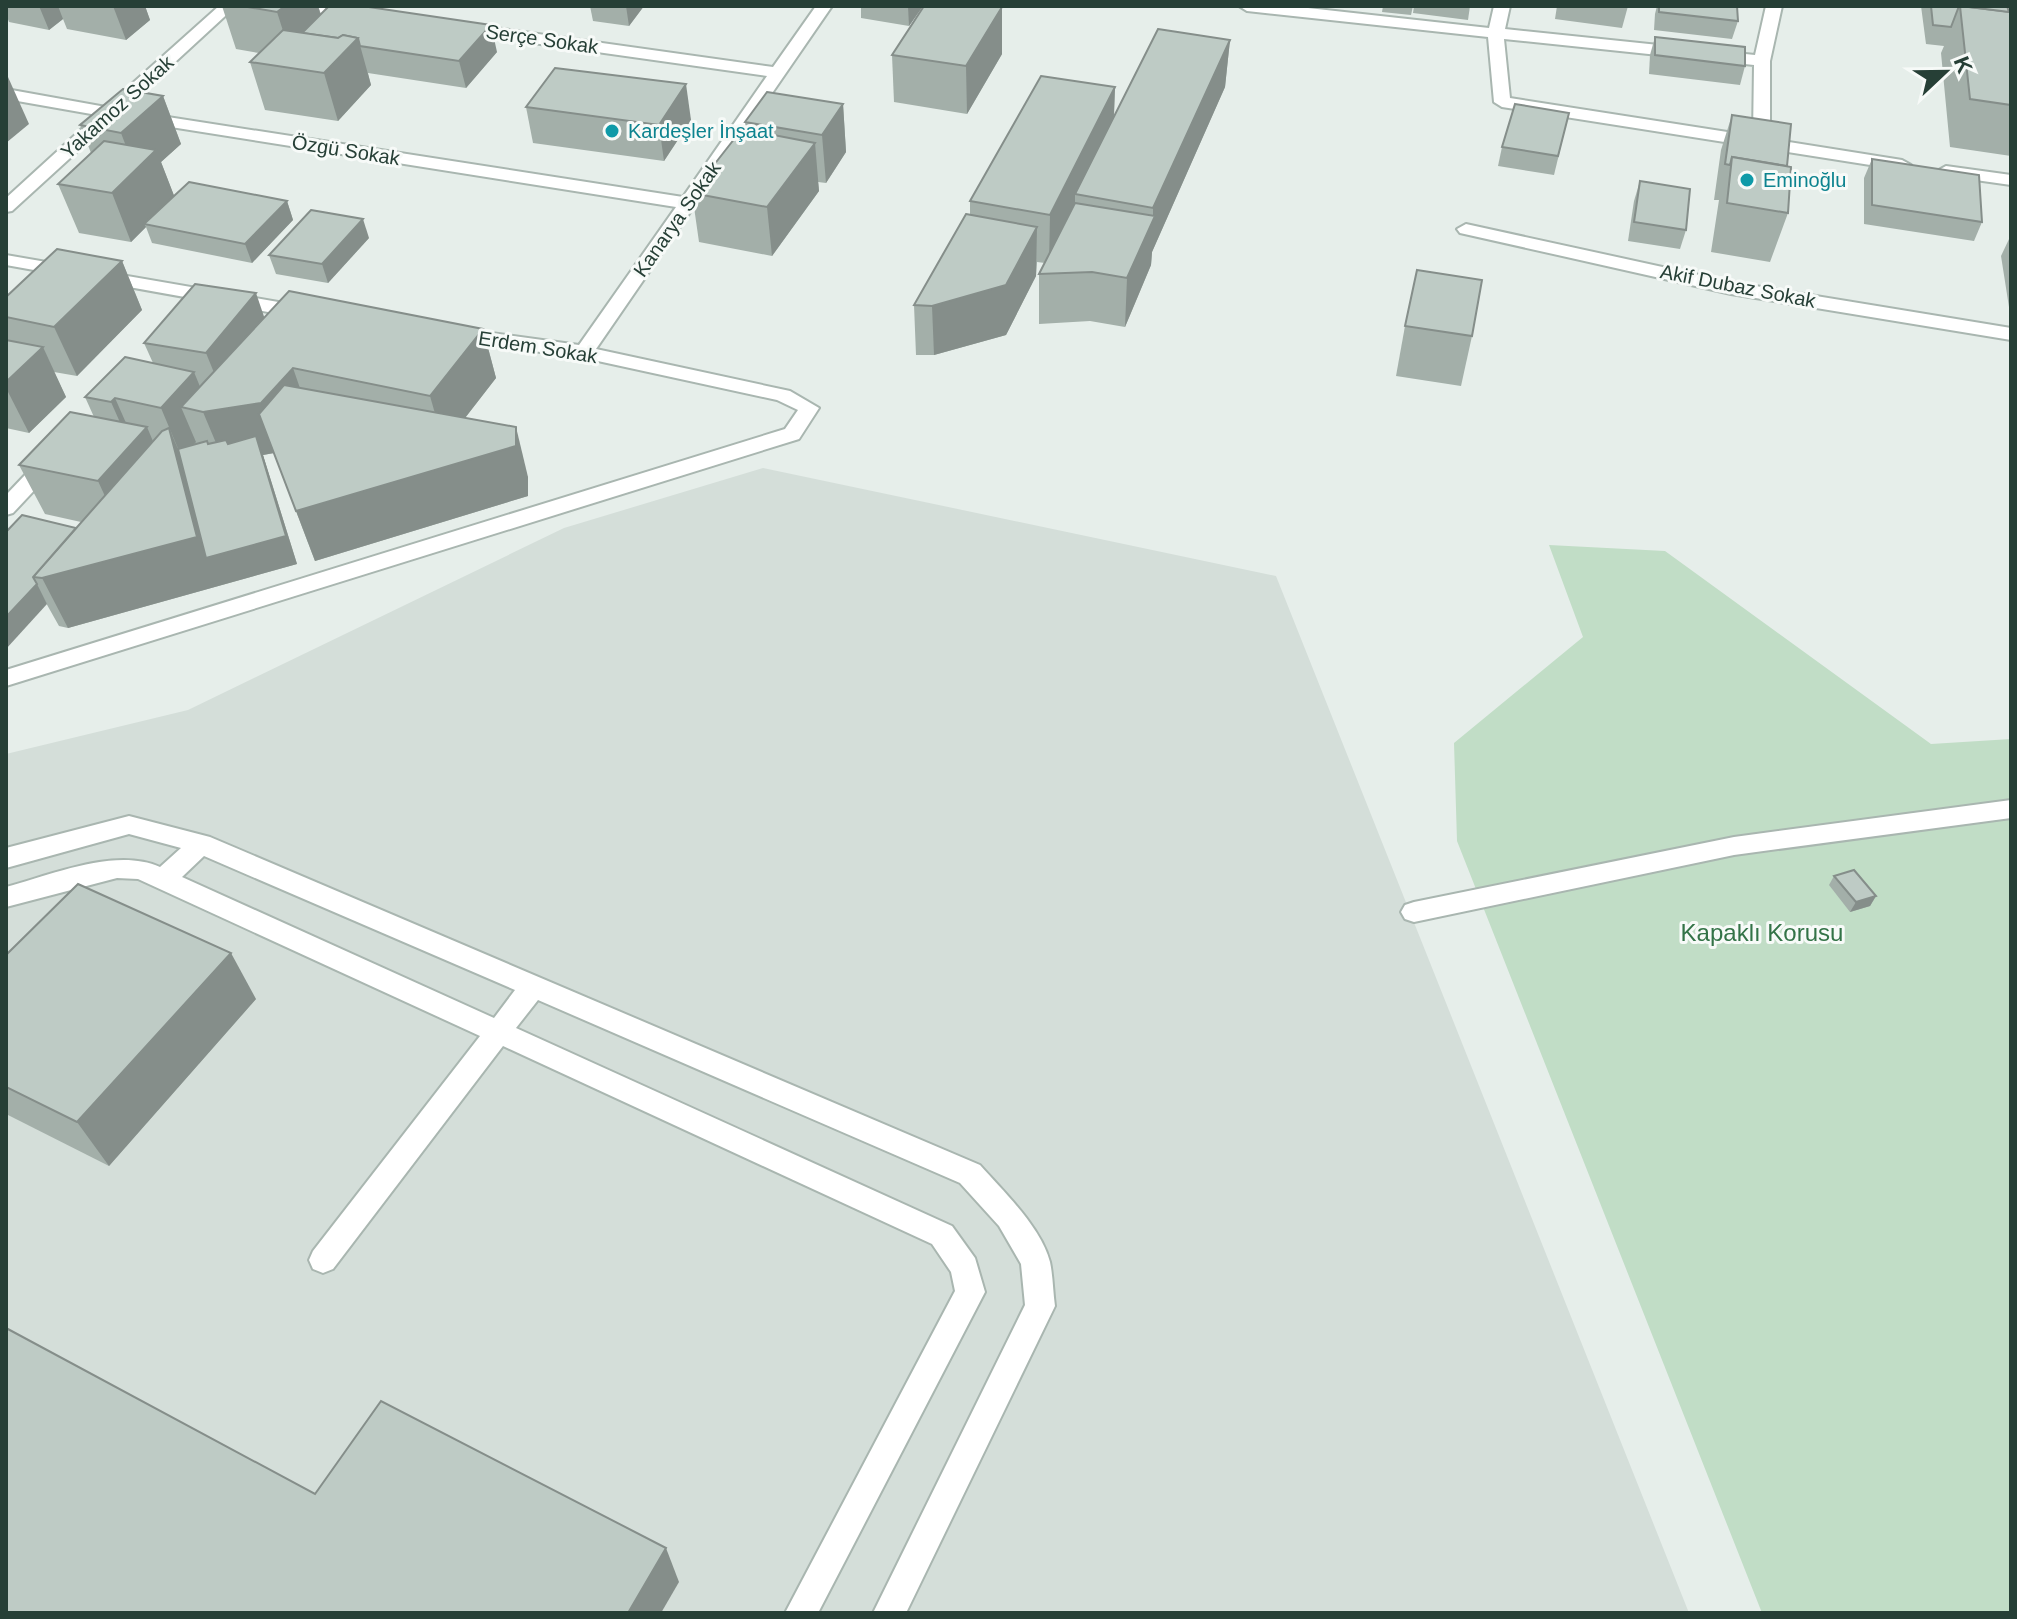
<svg xmlns="http://www.w3.org/2000/svg" width="2017" height="1619" font-family="Helvetica,sans-serif">
<style>
.built{fill:#d4ded9}
.green{fill:#c1ddc6}
.lines{fill:none;stroke-linecap:round;stroke-linejoin:round}
.minor-casing{stroke:#a9b6b0;stroke-width:4}
.minor{fill:#fff;fill-rule:evenodd}
.wall{fill:#a3afa9}
.shaded-wall{fill:#858e8a}
.building{fill:#becbc5;stroke:#858e8a;stroke-width:2}
.culture-dot{fill:#0f9aa8;stroke:#f7faf8;stroke-width:3}
.labels{text-anchor:middle;stroke-width:6;stroke-linejoin:round;paint-order:stroke}
.far-street-label{font-size:20px;fill:#263f36;stroke:#f7faf8}
.far-culture-label{font-size:20px;fill:#0d838f;stroke:#f7faf8;text-anchor:start}
.park-label{font-size:24px;fill:#337347;stroke:#f7faf8}
</style>
<rect width="100%" height="100%" fill="#e6eeea"/>
<!-- built -->
<path class="built" d="M763,468l513,108 413,1037h-1683v-859l182,-44 376,-182z"/>
<!-- green -->
<path class="green" d="M1549,545l116,6 266,193 80,-5v874h-249l-305,-772 -3,-98 129,-106z"/>
<g class="lines">
<defs>
<g id="minor">
<path d="M219,6h17l-113,104 560,87 84,-121 -461,-65 -8,-5h41l434,61 43,-61h16l-236,343 194,42 29,17 -20,31 -793,247v-16l779,-241 13,-19 -21,-10 -193,-42 -130,-18 -9,-6 9,-6 125,17 97,-138 -562,-89 -102,93 -6,1v-14l91,-83 -91,-16v-10l100,18z"/>
<path d="M1239,6h51l199,22 5,-22h16l-5,23 250,26 11,-49h16l-12,55v78l132,21 9,5 -9,5 -400,-63 -8,-5 -6,-65 -241,-26zM1504,39l250,26 -1,71 -243,-38z"/>
<path d="M1946,166l65,9v10l-71,-10 -3,-4z"/>
<path d="M1466,224l265,58 280,46v12l-280,-46 -271,-61 -3,-4z"/>
<path d="M6,255l301,52 9,6 -9,6 -301,-54z"/>
<path d="M51,453l10,7 -3,5 -45,48 -7,2v-20l38,-40z"/>
<path d="M2011,800v18l-277,37 -320,67 -9,-3 -4,-7 4,-7 9,-3 320,-65z"/>
<path d="M129,816l81,21 770,328c23,26 61,62 70,97 3,14 3,30 5,44l-149,307h-33l152,-308 -4,-41 -22,-38 -39,-43 -422,-183 -22,28 436,198 23,32 10,34 -167,321h-33l170,-322 -4,-19 -19,-28 -429,-198 -170,223 -10,4 -10,-4 -4,-9 4,-9 167,-215 -342,-157 -21,-1 -111,29v-20c45,-12 110,-40 154,-20l21,-19 -52,-14 -123,34v-20zM204,856l311,134 -21,28 -312,-141z"/>
</g>
</defs>
<!-- minor casing -->
<use href="#minor" class="minor-casing"/>
<!-- minor -->
<use href="#minor" class="minor"/>
</g>
<!-- wall -->
<g class="wall">
<path d="M6,6h139l5,14 -24,20 -59,-11 -4,-10 -14,11 -40,-8 -3,-8z"/>
<path d="M222,6h96l3,8 176,38 -31,36 -98,-15 3,12 -33,36 -73,-11 -15,-48 9,-9 -23,-4z"/>
<path d="M590,6h54l-15,20 -36,-5z"/>
<path d="M861,6h62l-14,20 -48,-8z"/>
<path d="M1383,6h30l-2,9 -29,-3z"/>
<path d="M1414,6h56l-2,14 -55,-7z"/>
<path d="M1557,6h71l-6,22 -67,-9z"/>
<path d="M1657,6h80l1,15 -6,18 -78,-9 1,-16z"/>
<path d="M1921,6h86l2,6h2v144l-61,-9 -9,-94 3,-7 -18,-2z"/>
<path d="M1002,7v47l-35,60 -73,-12 -2,-47z"/>
<path d="M1655,37l90,29 -5,19 -91,-11 1,-19z"/>
<path d="M1230,40l-5,47 -73,165 -1,13 -26,62 -35,-6 -51,3v-50l6,-11 -8,-1 -1,14 -30,59 -72,20h-18l-2,-50 56,-90v-14l145,-114 -1,31z"/>
<path d="M163,96l18,48 -20,18 13,34 113,5 6,19 -41,43 -100,-20 -6,-16 -15,15 -52,-9 -21,-49 33,-31 -11,-28z"/>
<path d="M843,104l3,48 -20,31 -8,-1 1,9 -47,65 -73,-14 -7,-49 54,-63 -1,-8z"/>
<path d="M526,107l165,13 -27,41 -131,-18z"/>
<path d="M1569,113l-15,62 -56,-9 4,-19z"/>
<path d="M1732,115l55,51 1,47 -18,49 -59,-10 8,-52h-5l7,-50z"/>
<path d="M1872,159l110,63 -8,19 -110,-17v-46z"/>
<path d="M1640,181l46,49 -6,19 -52,-8 6,-40z"/>
<path d="M2010,237h1v70h-2l-8,-51z"/>
<path d="M369,238l-41,45 -52,-9 -7,-19z"/>
<path d="M122,261l20,49 -65,66 -23,-4 12,25 -37,36 -23,-5v-131z"/>
<path d="M264,317l219,12 13,49 -31,40 63,59v19l-213,65 -41,-108 -11,2 34,109 -229,64 -9,-2 -53,-94 70,-4 5,-6 -36,-8 -26,-49 75,-48 -9,-20 68,-34 -9,-20z"/>
<path d="M1405,326l67,10 -11,50 -65,-10z"/>
<path d="M1834,876l42,20 -6,10 -20,6 -21,-27z"/>
<path d="M6,955l250,44 -147,167 -103,-52z"/>
</g>
<!-- shaded-wall -->
<g class="shaded-wall">
<path d="M39,6h19l5,13 -14,11z"/>
<path d="M113,6h32l5,14 -24,20z"/>
<path d="M285,6h33l7,24 -33,29 -15,-47z"/>
<path d="M626,6h18l-15,20z"/>
<path d="M908,6h15l-14,20z"/>
<path d="M1002,7v47l-35,60 -1,-48z"/>
<path d="M491,25l6,27 -31,36 -7,-27z"/>
<path d="M358,38l13,47 -33,36 -14,-48z"/>
<path d="M1230,40l-5,47 -73,165 -1,13 -26,62 2,-49 26,-58v-12z"/>
<path d="M8,77l21,47 -23,19v-65z"/>
<path d="M686,84l5,36 -27,41 -5,-36z"/>
<path d="M1115,87l-2,48 -38,59v17l-26,53 1,-49z"/>
<path d="M163,96l18,48 -20,18 14,36 -31,26 2,3 -15,15 -19,-49 23,-23 -14,-37z"/>
<path d="M843,104l3,48 -20,31 -4,-48z"/>
<path d="M815,143l4,48 -47,65 -5,-49z"/>
<path d="M287,201l6,19 -41,43 -7,-19z"/>
<path d="M363,219l6,19 -41,45 -6,-19z"/>
<path d="M1037,227l-1,49 -30,59 -72,20 -2,-49z"/>
<path d="M122,261l20,49 -65,66 -23,-49z"/>
<path d="M256,293l17,50 -47,59 -20,-49z"/>
<path d="M483,329l13,49 -52,67 -14,-49z"/>
<path d="M43,347l23,50 -37,36 -23,-45v-6z"/>
<path d="M293,368l17,49 -36,36 -11,2 34,109 -229,64 -26,-50 127,-150 21,49 34,-15 -21,-50 -22,-5 15,35 -14,16 -21,-50 33,-36 16,39z"/>
<path d="M115,398l19,43 13,-14 21,50 -47,54 -23,-50 32,-36 -19,-43z"/>
<path d="M516,427l12,50v19l-213,65 -19,-50z"/>
<path d="M37,584l10,20 -41,45v-32z"/>
<path d="M1876,896l-6,10 -20,6 6,-10z"/>
<path d="M231,953l25,46 -147,167 -32,-44z"/>
<path d="M666,1548l13,34 -18,31h-33z"/>
</g>
<!-- building -->
<g class="building">
<path d="M242,6h43l-8,6z"/>
<path d="M329,6h33l129,19 -32,36 -99,-15 -2,-8 -15,-3 -5,3 -36,-5z"/>
<path d="M924,6h73l5,1 -36,59 -74,-11z"/>
<path d="M1659,6h78l1,15 -79,-9z"/>
<path d="M1931,6h28l-8,21 -18,-2z"/>
<path d="M1960,6l51,6v93l-41,-6z"/>
<path d="M1962,6h45l2,6z"/>
<path d="M1158,29l72,11 -77,168 -78,-14z"/>
<path d="M283,30l55,8 5,-3 15,3 -34,35 -74,-11z"/>
<path d="M1655,37l90,10v19l-90,-11z"/>
<path d="M555,68l131,16 -27,41 -133,-18z"/>
<path d="M1041,76l74,11 -65,128 -80,-14z"/>
<path d="M123,89l40,7 -42,37 -41,-8z"/>
<path d="M767,92l76,12 -21,31 -77,-13z"/>
<path d="M1515,104l54,9 -11,43 -56,-9z"/>
<path d="M1732,115l59,9 -4,42 -55,-9 -2,8 -5,-1z"/>
<path d="M742,129l73,14 -48,64 -75,-14z"/>
<path d="M104,141l52,9 -44,43 -54,-9z"/>
<path d="M1732,157l59,10 -3,46 -61,-10z"/>
<path d="M1872,159l107,16 3,47 -110,-17z"/>
<path d="M1640,181l50,8 -4,41 -52,-8z"/>
<path d="M189,182l98,19 -42,43 -101,-20z"/>
<path d="M1075,203l80,13 -28,62 -35,-6 -53,2z"/>
<path d="M311,210l52,9 -41,45 -53,-9z"/>
<path d="M966,214l71,13 -31,58 -74,21 -18,-1z"/>
<path d="M57,249l65,12 -68,66 -48,-10v-20z"/>
<path d="M1417,270l65,10 -10,56 -67,-10z"/>
<path d="M195,284l61,9 -50,60 -62,-10z"/>
<path d="M289,291l194,38 -53,67 -137,-28 -32,35 -58,9 -22,-5z"/>
<path d="M6,340l37,7 -37,35z"/>
<path d="M125,357l69,15 -33,36 -46,-10 -4,4 -26,-5z"/>
<path d="M284,385l232,42v19l-220,65 -37,-97z"/>
<path d="M70,412l77,15 -49,54 -79,-16z"/>
<path d="M169,428l28,109 -155,41 -9,-1 129,-146z"/>
<path d="M256,436l30,100 -80,22 -28,-109 29,-8 1,3 18,-4 2,4z"/>
<path d="M22,515l54,13 -43,49 4,7 -31,33v-85z"/>
<path d="M1854,870l22,26 -20,6 -22,-26z"/>
<path d="M78,884l153,69 -154,169 -71,-35v-132z"/>
<path d="M6,1328l309,166 66,-93 285,147 -38,65h-622z"/>
</g>
<!-- markers -->
<g class="culture-dot">
<circle cx="612" cy="131" r="8"/>
<circle cx="1747" cy="180" r="8"/>
</g>
<g class="labels">
<!-- far-street labels -->
<g class="far-street-label">
<text transform="translate(542 39) rotate(8)" y="7">Serçe Sokak</text>
<text transform="translate(117 107) rotate(-42)" y="7">Yakamoz Sokak</text>
<text transform="translate(346 150) rotate(9)" y="7">Özgü Sokak</text>
<text transform="translate(677 219) rotate(-55)" y="7">Kanarya Sokak</text>
<text transform="translate(1738 286) rotate(11)" y="7">Akif Dubaz Sokak</text>
<text transform="translate(538 347) rotate(9)" y="7">Erdem Sokak</text>
</g>
<!-- far-culture labels -->
<g class="far-culture-label">
<text x="628" y="138">Kardeşler İnşaat</text>
<text x="1763" y="187">Eminoğlu</text>
</g>
<!-- park labels -->
<g class="park-label">
<text x="1762" y="941">Kapaklı Korusu</text>
</g>
</g>
<!-- border -->
<rect width="2017" height="1619" fill="none" stroke="#263f36" stroke-width="16"/>
<!-- north arrow -->
<g transform="translate(1945 72) rotate(68)" stroke="#f7faf8" stroke-width="6" paint-order="stroke">
<path d="M0-6L14 30L0 20L-14 30Z" fill="#263f36"/>
<text y="-12" font-size="22" font-weight="bold" text-anchor="middle" fill="#263f36">K</text>
</g>
</svg>
